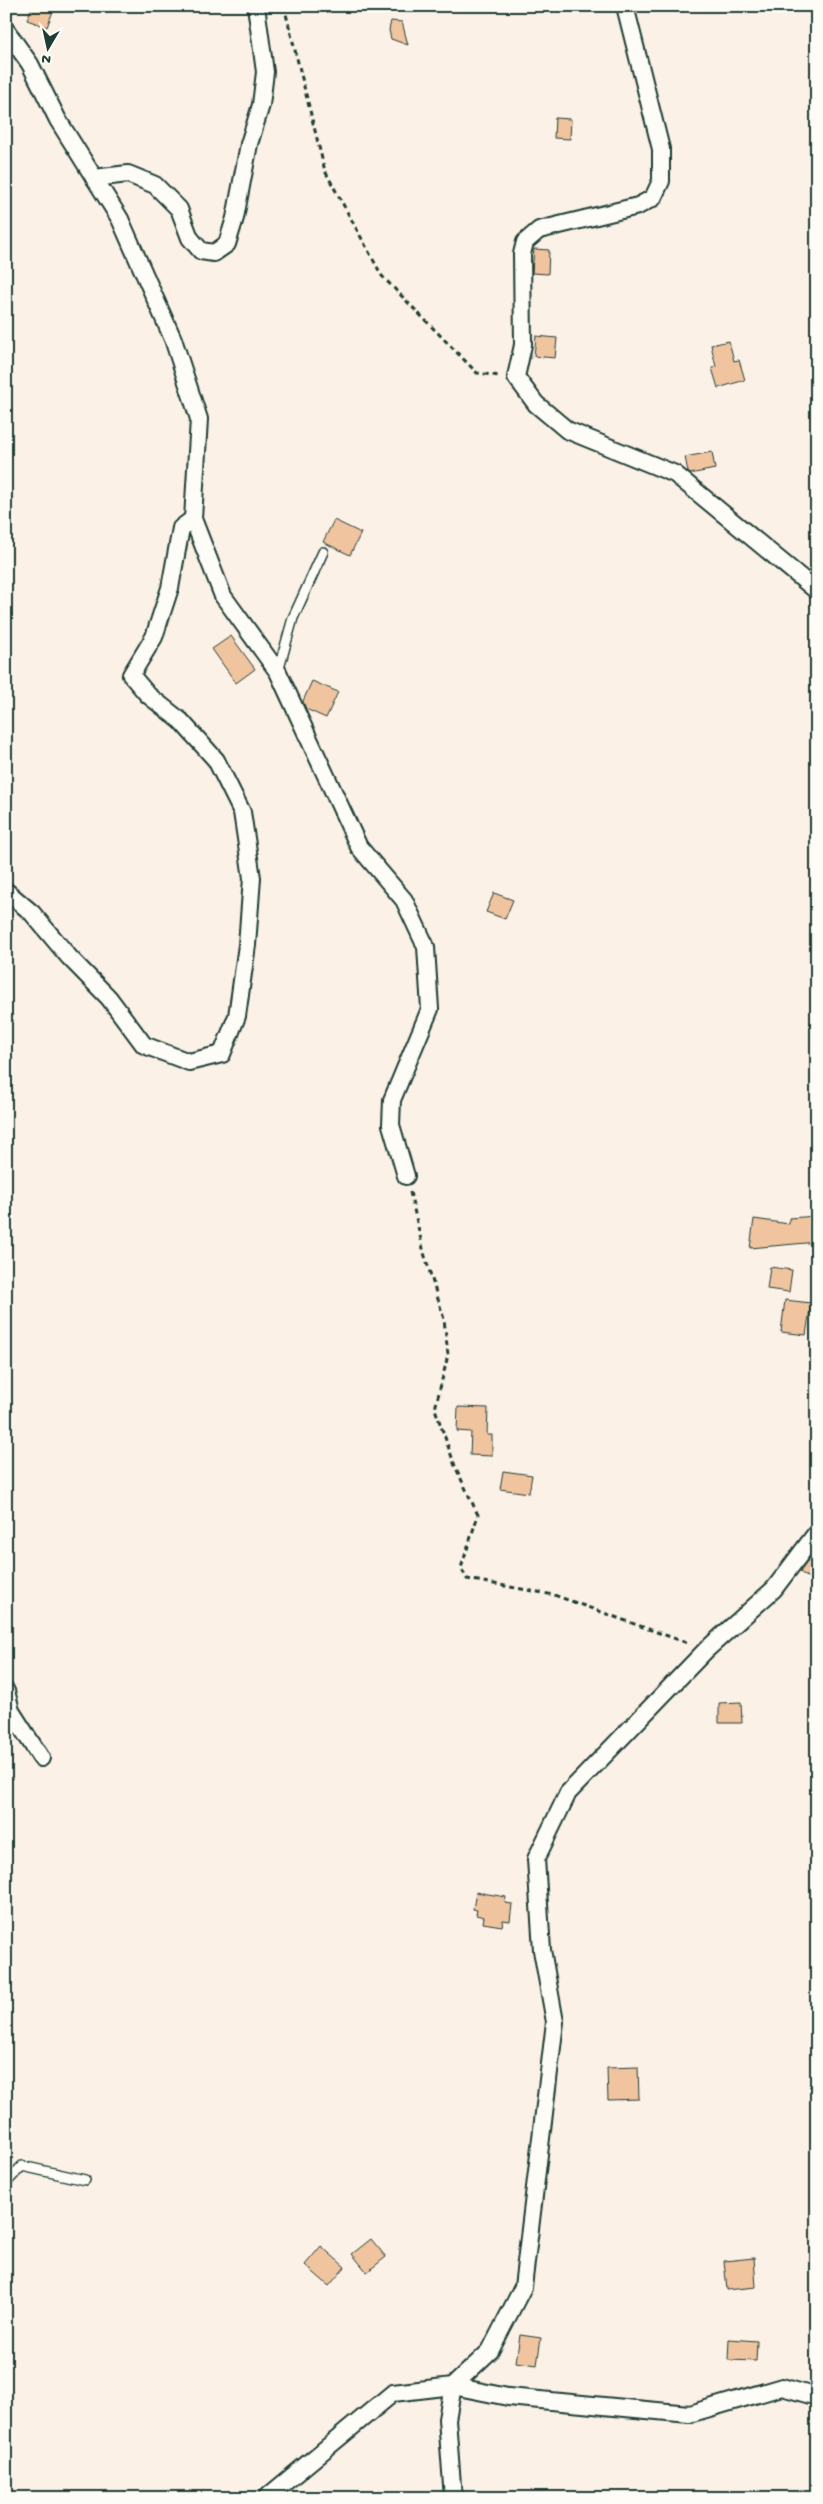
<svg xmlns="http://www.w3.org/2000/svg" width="823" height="2504" font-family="'Gochi Hand',sans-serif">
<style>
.building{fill:#f1c4a0;stroke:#1f3d34}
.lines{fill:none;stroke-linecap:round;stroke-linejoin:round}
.service-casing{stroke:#1f3d34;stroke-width:12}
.minor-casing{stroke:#1f3d34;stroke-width:20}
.path{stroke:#1f3d34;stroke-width:3;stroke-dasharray:5 4;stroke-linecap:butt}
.service{stroke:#fdfcf7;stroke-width:9}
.minor{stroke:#fdfcf7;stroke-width:16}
</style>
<rect width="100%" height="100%" fill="#fbf1e6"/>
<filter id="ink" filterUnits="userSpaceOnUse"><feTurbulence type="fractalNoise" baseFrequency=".02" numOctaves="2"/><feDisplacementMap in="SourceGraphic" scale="10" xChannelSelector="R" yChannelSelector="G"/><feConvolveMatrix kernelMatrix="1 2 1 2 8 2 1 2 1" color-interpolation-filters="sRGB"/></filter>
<g filter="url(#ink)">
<!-- building -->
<g class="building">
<path d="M32,6h10l11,5 -6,16 -20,-7z"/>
<path d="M391,21l11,1 6,23 -17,-6 -2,-9z"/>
<path d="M555,118l16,1 -1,20 -16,-1z"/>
<path d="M534,249l15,1 -1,24 -16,-1z"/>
<path d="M536,336l21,2 -2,20 -21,-2z"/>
<path d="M729,341l5,20 5,-1 6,20 -27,8 -6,-20 4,-1 -5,-22z"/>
<path d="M712,452l3,17 -25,5 -2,-2 -3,-15z"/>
<path d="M334,520l27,13 -11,22 -27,-13z"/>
<path d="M231,636l24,33 -19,14 -24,-34z"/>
<path d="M312,681l26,11 -12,26 -20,-9 -3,-8z"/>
<path d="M494,893l19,7 -8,19 -19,-7z"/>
<path d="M817,1216v26l-67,6 4,-29 35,5v-6z"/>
<path d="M770,1267l22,3 -3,22 -22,-3z"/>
<path d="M785,1300l26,3 -5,32 -25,-3z"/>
<path d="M458,1407l30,1 -1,27h5v21l-22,-1 1,-23 -14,-1z"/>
<path d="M503,1471l29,4 -3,18 -29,-4z"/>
<path d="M817,1549v35l-17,-12z"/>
<path d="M741,1702l1,21h-23v-20z"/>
<path d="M476,1892l30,5 -1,6 7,1 -2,17 -7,-1 -1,6 -19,-3 1,-6 -8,-2 1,-5 -4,-1z"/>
<path d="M638,2067l1,32 -31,1 -1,-32z"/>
<path d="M371,2239l15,18 -19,15 -15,-18z"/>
<path d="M321,2246l24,21 -16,19 -24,-21z"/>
<path d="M754,2258l2,29 -29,3 -3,-29z"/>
<path d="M520,2335l21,3 -4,27 -21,-3z"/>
<path d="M729,2339l28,2 -1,20 -28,-1z"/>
</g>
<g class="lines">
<defs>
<g id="service">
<path d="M278,672l15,-54 30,-66"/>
<path d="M6,2183l16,-17 63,14"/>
</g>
<g id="minor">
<path d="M625,6l36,143v32l-8,17 -15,8 -99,24 -14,12 -3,12 1,91 -7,32 20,27 31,26 108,44 142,117"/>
<path d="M6,30l24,34 28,56 62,99 53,120 26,80 -6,100 30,77 55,76 81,175 45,53 22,47 4,62 -38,91 -1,25 15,51"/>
<path d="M94,178l34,-4 27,11 24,24 11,29 11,13 13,2 13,-9 8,-26 14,-74 12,-39 4,-33 -9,-66"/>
<path d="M6,891l26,22 37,44 40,41 35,47 45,17 33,-8 15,-38 10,-71 5,-67 -10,-66 -26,-52 -35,-39 -33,-26 -17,-20 23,-38 16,-49 11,-60 12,-9"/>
<path d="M6,1691l5,20 30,47"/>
<path d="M266,2498l127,-105 60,-7 55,11 181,17 93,-27 35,10"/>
<path d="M453,2498l-6,-79 6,-33 37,-35 33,-64 32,-265 -13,-72 -6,-91 32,-66 138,-143 68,-61 43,-57"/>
</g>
</defs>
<!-- service casing -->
<use href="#service" class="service-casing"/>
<!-- minor casing -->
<use href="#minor" class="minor-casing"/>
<!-- path -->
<g class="path">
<path d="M284,6l41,165 57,105 95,97 23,3"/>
<path d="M410,1192l14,61 20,66 4,36 -13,54 20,57 23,49 -17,53 6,11 87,16 136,49"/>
</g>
<!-- service -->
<use href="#service" class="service"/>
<!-- minor -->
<use href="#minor" class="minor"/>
</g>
</g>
<!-- margin -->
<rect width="823" height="2504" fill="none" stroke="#fdfcf7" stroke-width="25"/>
<rect x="12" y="12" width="798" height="2479" fill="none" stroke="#1f3d34" stroke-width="2" filter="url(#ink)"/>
<!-- north arrow -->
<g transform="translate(48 48) rotate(189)" stroke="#fdfcf7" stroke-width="4" paint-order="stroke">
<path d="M0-4L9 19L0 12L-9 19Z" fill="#1f3d34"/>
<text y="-8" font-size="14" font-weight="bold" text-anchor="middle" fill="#1f3d34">N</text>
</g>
</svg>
